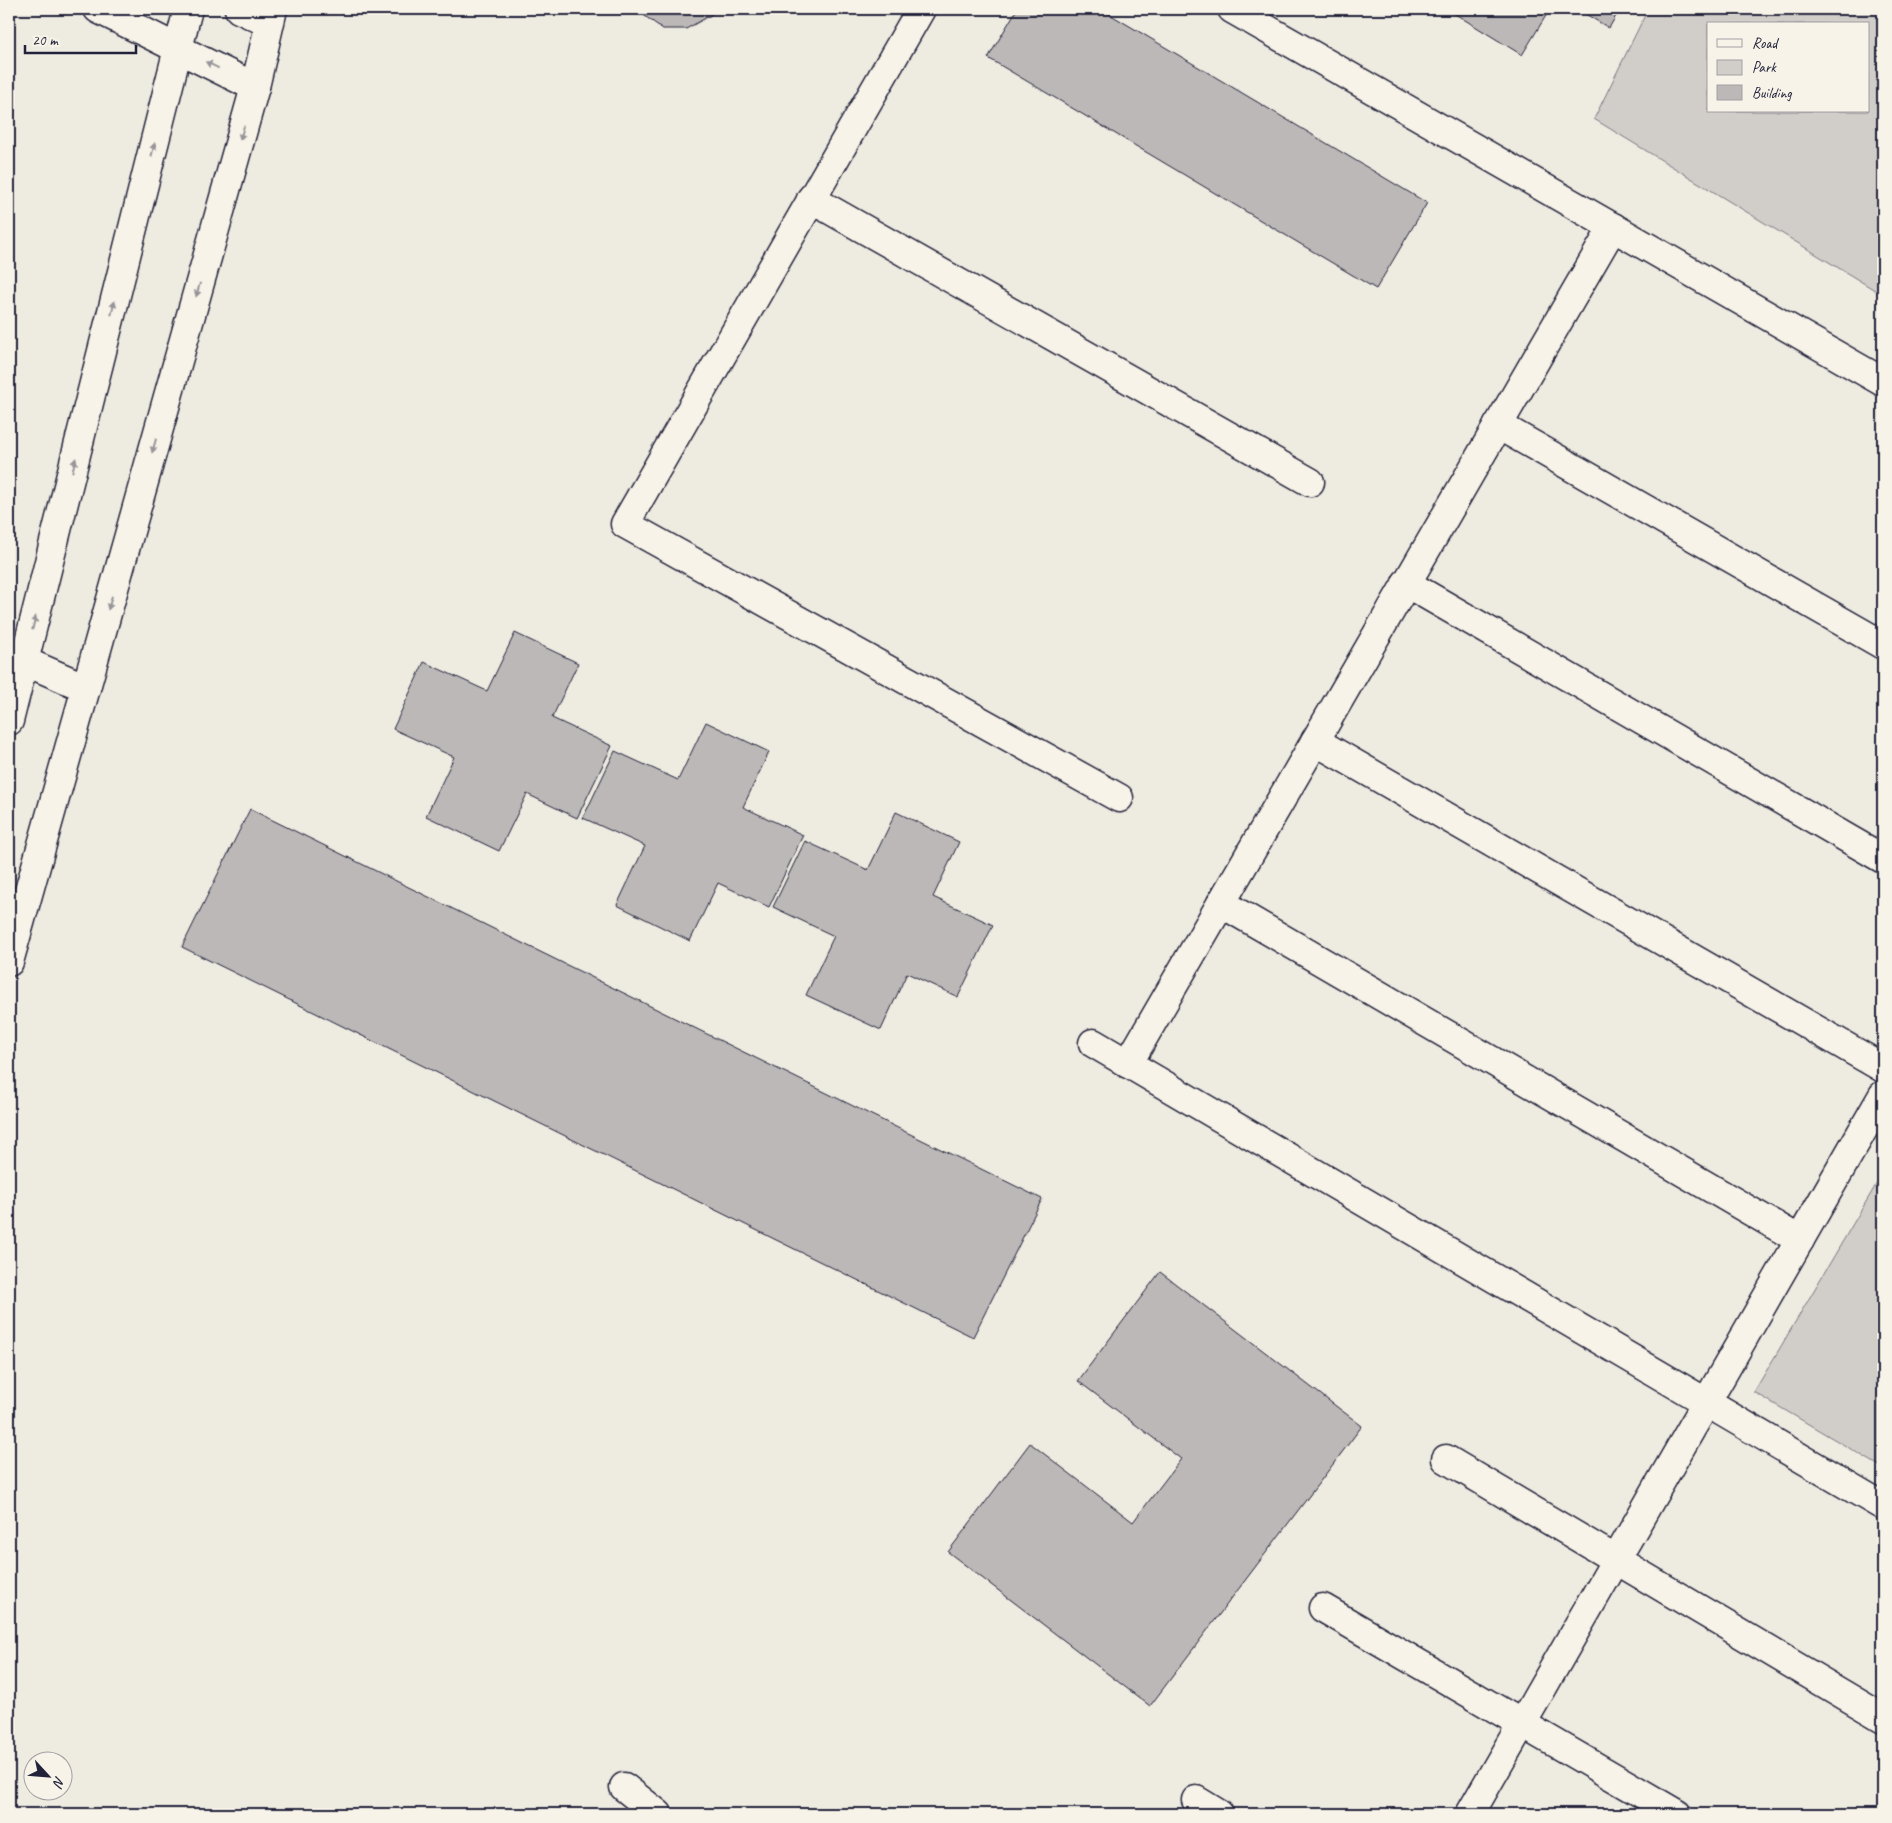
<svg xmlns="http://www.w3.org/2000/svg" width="1892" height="1823" font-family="Caveat,sans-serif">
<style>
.green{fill:#d1cdc9;stroke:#7a7882;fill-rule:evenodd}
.building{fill:#bbb8b7;stroke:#22223b}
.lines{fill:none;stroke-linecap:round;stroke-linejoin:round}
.minor-casing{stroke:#22223b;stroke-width:31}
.minor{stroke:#f7f3e8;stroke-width:28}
.oneway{fill:#97959a}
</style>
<rect width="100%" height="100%" fill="#eeebe1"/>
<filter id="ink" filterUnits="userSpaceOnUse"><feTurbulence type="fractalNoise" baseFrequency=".02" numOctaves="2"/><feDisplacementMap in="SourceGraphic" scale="10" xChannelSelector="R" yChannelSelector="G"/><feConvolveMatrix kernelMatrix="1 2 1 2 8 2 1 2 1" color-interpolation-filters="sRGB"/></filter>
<g filter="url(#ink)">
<!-- green -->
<g class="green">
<path d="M1648,9h235v286l-289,-176zM1708,24h160v87h-160z"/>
<path d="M1883,1173v295l-129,-76z"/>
</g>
<!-- building -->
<g class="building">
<path d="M635,9h80l-4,6 -25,14h-23z"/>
<path d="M1017,9h84l326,194 -51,86 -388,-231z"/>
<path d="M1447,9h103l-28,46z"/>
<path d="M1577,9h43l-11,19z"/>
<path d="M515,633l63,30 -26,55 60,28 -35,72 -50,-24 -28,57 -73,-35 28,-59 -61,-28 31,-67 63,29z"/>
<path d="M706,722l63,30 -26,55 60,28 -34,72 -51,-24 -28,58 -73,-36 28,-59 -62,-28 32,-67 63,29z"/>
<path d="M250,809l792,390 -69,138 -791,-390z"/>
<path d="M896,812l63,30 -26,55 60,28 -35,72 -51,-24 -26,57 -75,-35 28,-59 -61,-29 32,-66 63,29z"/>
<path d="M1160,1272l202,154 -212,280 -202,-154 82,-109 103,79 48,-63 -103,-78z"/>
</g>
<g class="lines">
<defs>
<g id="minor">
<path d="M98,9l157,78"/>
<path d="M239,9l30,14"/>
<path d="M921,9l-296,515 494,274"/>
<path d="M1232,9l651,373"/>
<path d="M811,199l499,283"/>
<path d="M1498,425l385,220"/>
<path d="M1406,583l477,276"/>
<path d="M24,661l62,27"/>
<path d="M9,721l179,-712"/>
<path d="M1315,741l568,327"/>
<path d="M1221,903l579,337"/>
<path d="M9,962l246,-875 18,-78"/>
<path d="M1093,1043l790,463"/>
<path d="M1128,1064l485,-837"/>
<path d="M1446,1459l437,259"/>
<path d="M1323,1608l354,206"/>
<path d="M624,1787l34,27"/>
<path d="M1196,1800l23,14"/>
<path d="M1470,1814l413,-719"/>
</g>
</defs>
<!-- minor casing -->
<use href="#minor" class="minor-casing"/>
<!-- minor -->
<use href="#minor" class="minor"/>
</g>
<!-- one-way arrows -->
<defs><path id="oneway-solid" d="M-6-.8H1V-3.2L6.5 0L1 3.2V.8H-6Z" transform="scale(1.25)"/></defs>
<g class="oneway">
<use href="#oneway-solid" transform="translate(212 65) rotate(-154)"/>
<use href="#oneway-solid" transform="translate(242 133) rotate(106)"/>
<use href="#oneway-solid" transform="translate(153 150) rotate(-76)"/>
<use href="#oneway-solid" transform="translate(198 290) rotate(106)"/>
<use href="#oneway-solid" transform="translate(113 308) rotate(-76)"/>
<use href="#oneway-solid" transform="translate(154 446) rotate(106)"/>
<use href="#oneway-solid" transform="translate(74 465) rotate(-76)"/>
<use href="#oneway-solid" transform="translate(110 603) rotate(106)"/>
<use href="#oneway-solid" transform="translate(34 623) rotate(-76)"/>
</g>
</g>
<!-- margin -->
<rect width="1892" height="1823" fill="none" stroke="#f7f3e8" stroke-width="30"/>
<rect x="15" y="15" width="1862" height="1793" fill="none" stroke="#22223b" stroke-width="2" filter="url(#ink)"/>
<!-- legend -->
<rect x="1707" y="22" width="162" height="90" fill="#f7f3e8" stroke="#a29fa3"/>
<rect x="1717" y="39" width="25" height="8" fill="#f7f3e8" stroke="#a29fa3"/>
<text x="1752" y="48" font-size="15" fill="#22223b">Road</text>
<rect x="1717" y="60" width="25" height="15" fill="#d1cdc9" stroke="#a29fa3"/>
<text x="1752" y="72" font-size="15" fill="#22223b">Park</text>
<rect x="1717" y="85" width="25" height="15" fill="#bbb8b7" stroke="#a29fa3"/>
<text x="1752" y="98" font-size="15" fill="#22223b">Building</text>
<!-- north arrow -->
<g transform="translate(48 1776) rotate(116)"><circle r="24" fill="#f7f3e8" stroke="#a29fa3"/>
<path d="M0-4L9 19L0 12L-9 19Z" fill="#22223b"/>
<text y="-8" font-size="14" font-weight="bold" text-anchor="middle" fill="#22223b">N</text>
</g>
<!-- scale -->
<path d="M25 45v8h111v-8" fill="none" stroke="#22223b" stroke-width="2.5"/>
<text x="32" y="45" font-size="15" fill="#22223b" stroke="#f7f3e8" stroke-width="4" paint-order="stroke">20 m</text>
</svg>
